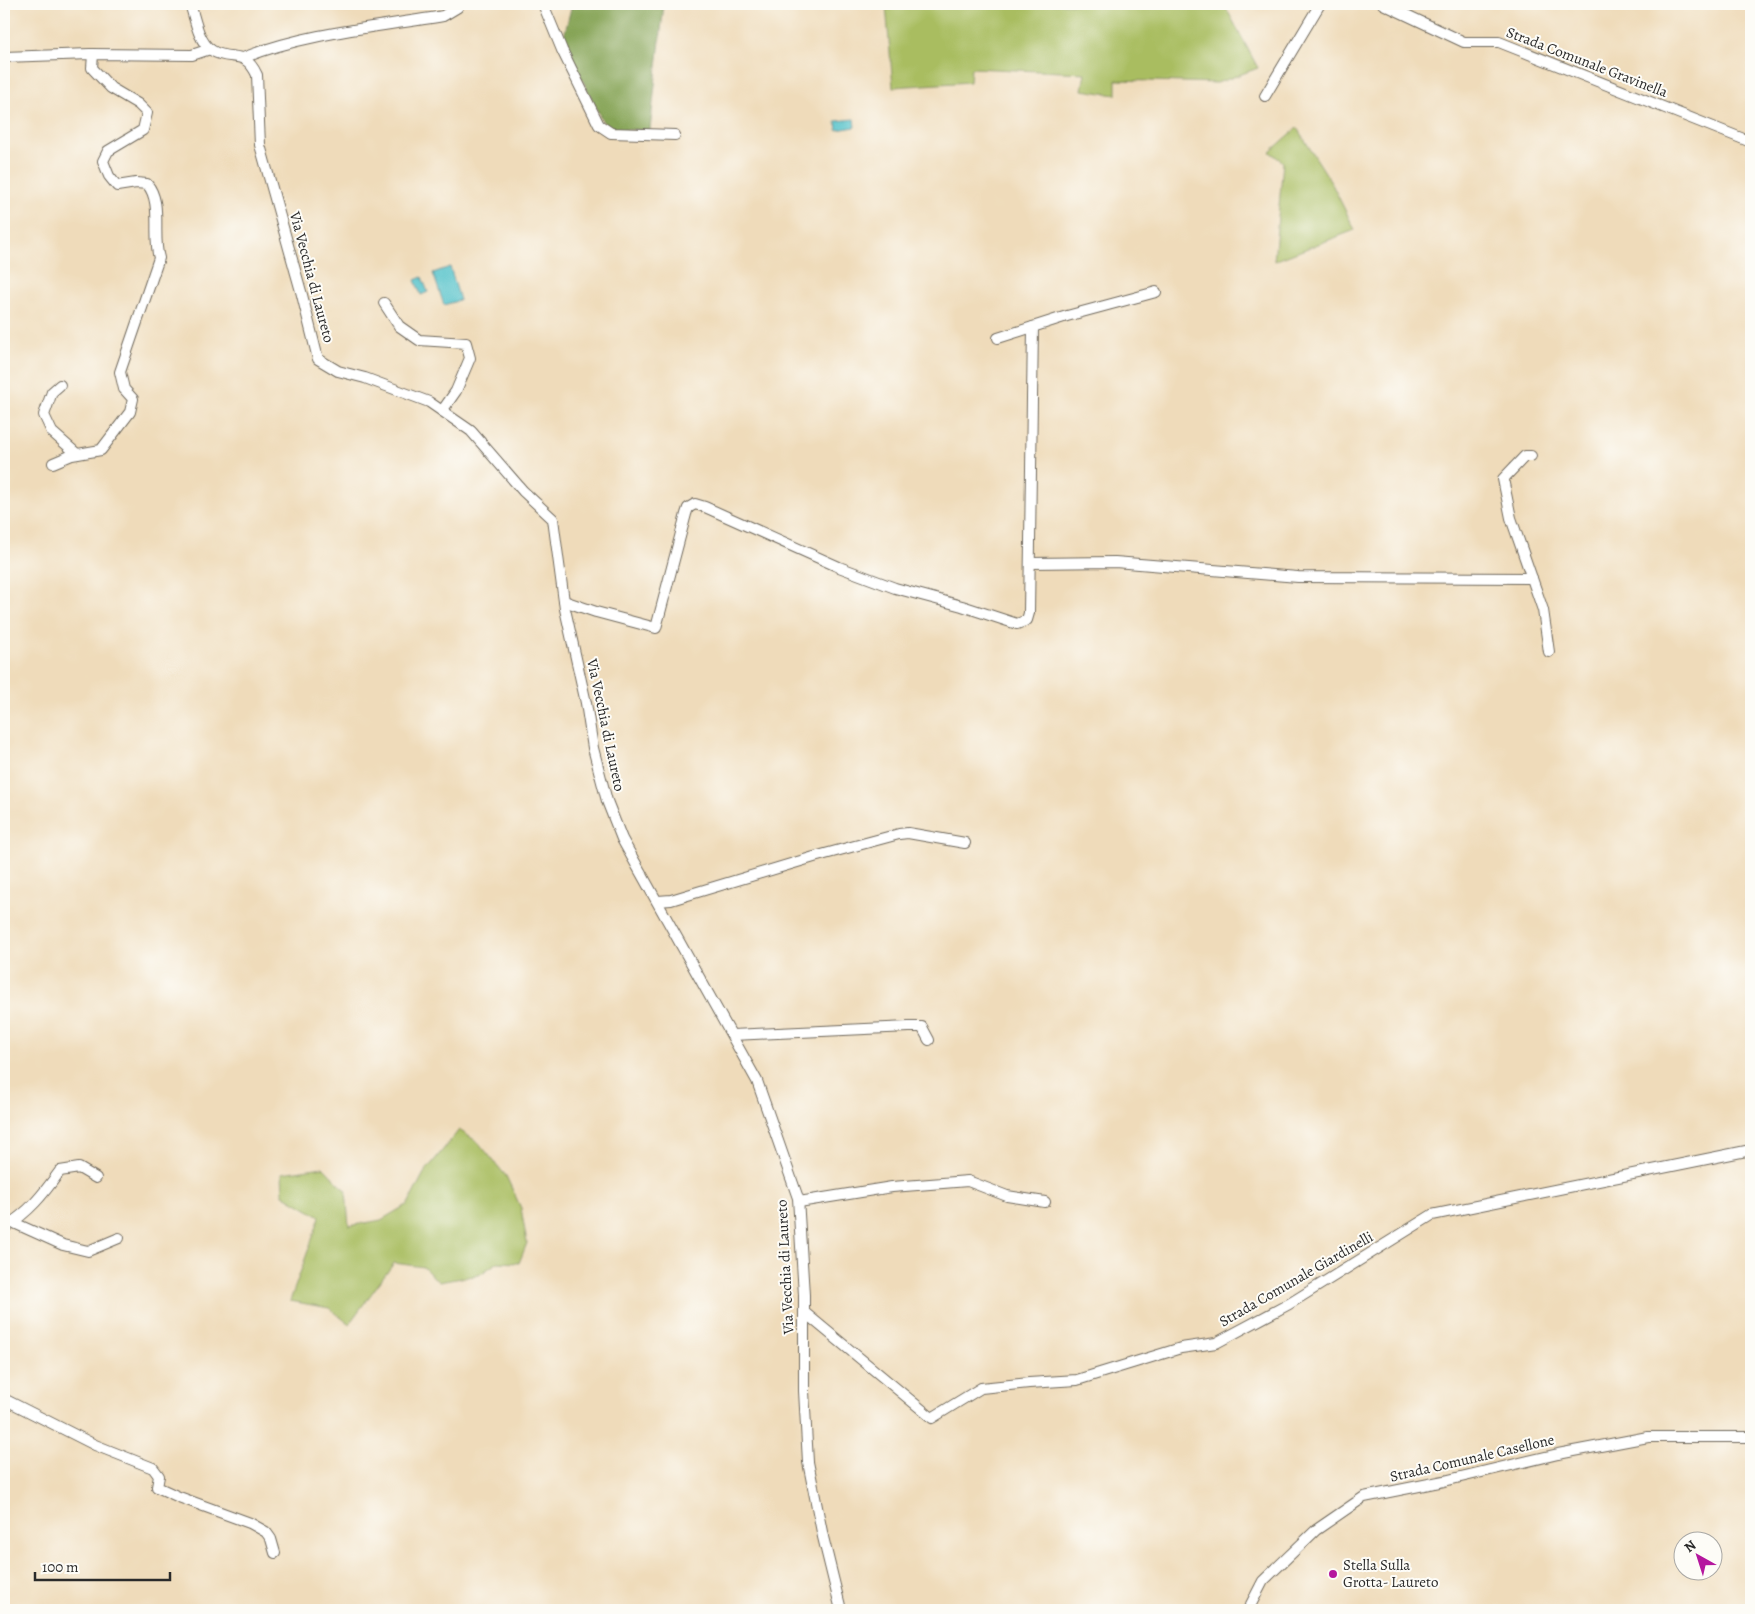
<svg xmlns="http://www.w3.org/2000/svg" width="1755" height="1614" font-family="Alegreya,serif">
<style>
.green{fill:#a9bd61;stroke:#6a7446}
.forest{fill:#86a457;stroke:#586841}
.water{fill:#55c2ca;stroke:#40767a}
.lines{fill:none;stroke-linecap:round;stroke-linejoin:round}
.minor-casing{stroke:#70695d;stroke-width:12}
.minor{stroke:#fff;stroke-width:10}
.poi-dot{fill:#b5179e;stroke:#fdfcf7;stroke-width:2}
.labels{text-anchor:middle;stroke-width:4;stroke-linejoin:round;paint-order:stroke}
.street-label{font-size:15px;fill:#2b2b2b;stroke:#fdfcf7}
.poi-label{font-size:15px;fill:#2b2b2b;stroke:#fdfcf7;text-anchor:start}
</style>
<rect width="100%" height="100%" fill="#fdfcf7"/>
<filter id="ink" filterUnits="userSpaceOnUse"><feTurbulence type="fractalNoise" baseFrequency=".02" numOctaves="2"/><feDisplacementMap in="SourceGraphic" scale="10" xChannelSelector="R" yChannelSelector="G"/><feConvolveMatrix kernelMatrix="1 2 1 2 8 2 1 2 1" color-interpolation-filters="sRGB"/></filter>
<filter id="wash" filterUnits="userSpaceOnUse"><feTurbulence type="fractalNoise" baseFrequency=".0096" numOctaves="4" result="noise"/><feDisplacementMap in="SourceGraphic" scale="20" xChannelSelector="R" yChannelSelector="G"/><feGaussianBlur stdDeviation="1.12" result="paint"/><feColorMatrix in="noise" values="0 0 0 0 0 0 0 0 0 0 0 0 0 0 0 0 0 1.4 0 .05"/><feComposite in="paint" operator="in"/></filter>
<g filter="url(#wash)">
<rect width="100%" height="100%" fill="#efdbba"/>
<!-- green -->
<g class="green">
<path d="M782,4h442l34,64 -41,15 -101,-3v15l-34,-5 3,-17 -114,-5 -1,14 -77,5 -7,-81z"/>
<path d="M1297,128l33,52 25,50 -81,31 9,-99 -13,-10z"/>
<path d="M459,1130l19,12 28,34 15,32 6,35 -8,20 -21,-1 -19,13 -40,7 -16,-15 -29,-4 -45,61 -20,-16 -39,-7 30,-84 -37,-22 -1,-22 41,-6 23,24 3,35 32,-6 27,-16 16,-31z"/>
</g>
<!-- forest -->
<path class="forest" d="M572,4h92l-14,126h-34l-13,-8 -40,-82z"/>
<!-- water -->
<g class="water">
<path d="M854,119l1,8 -18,3 -1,-9z"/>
<path d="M450,267l10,33 -16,5 -11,-32z"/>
<path d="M422,277l6,15 -7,3 -6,-15z"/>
</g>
</g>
<g filter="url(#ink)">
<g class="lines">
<defs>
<g id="minor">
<path d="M190,4c5,14 8,37 21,46 20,13 33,-3 46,25l3,70 42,150 16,64 20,12 27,7 64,24 42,29 52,60 30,28 12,90 21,94 7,45 14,53 15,38 135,242 41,117 6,97v96l4,71 15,75 18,73"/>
<path d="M543,4l19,46 37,75 12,8 64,2"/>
<path d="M1383,4l81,38h35l252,100"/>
<path d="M4,57l86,-3 102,1 18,-6"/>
<path d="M243,58c61,-25 135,-31 200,-42l15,-9v-3"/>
<path d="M1265,96l55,-92"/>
<path d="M384,303l15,23 20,14 47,3 4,15 -14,33 -14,20"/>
<path d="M998,338l69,-22 89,-24"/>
<path d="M60,385l-8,7 -8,23 8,17 25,22"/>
<path d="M1531,456h-6l-22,23 8,39 32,92 6,42"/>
<path d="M53,463l19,-8 29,-5 29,-38 3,-13 -9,-10 -4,-17 39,-114c-7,-22 4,-56 -12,-74l-11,-1 -19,3 -8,-10 -6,-15 5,-10 35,-21 4,-17 -9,-9 -27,-16 -19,-20 1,-14"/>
<path d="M1030,563l85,-1 183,15 234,1"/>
<path d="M564,601l32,11 60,16 30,-114 2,-6 7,-4 10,3 134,60 56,21 67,18 55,18 10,-4 2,-7 4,-286"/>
<path d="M658,901l13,-1 143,-43 85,-23 9,-1 57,10"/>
<path d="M732,1035l177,-8h13l7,13"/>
<path d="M799,1202l93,-15 76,-6 39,15 38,6"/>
<path d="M12,1222l51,23 25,6 31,-13"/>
<path d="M4,1228c26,-17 38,-32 56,-57l19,-3 17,10"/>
<path d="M804,1312l128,106 49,-30 48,-5 48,-3 104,-32 35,-5 73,-39 143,-89 314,-64h5"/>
<path d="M4,1399l91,46 58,23 6,8 -2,11 22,10 71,26 16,9 5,7 4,14"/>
<path d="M1248,1610l15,-29 53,-51 48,-33 80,-16 114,-27 90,-17h103"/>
</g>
</defs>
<!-- minor casing -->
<use href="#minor" class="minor-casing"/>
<!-- minor -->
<use href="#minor" class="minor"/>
</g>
</g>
<!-- markers -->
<circle class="poi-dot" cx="1333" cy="1574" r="5"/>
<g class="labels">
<!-- street labels -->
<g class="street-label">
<text transform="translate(1587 62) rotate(21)" y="5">Strada Comunale Gravinella</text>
<text transform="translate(312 277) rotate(75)" y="5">Via Vecchia di Laureto</text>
<text transform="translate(606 725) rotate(78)" y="5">Via Vecchia di Laureto</text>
<text transform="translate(785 1267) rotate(-93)" y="5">Via Vecchia di Laureto</text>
<text transform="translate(1296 1279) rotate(-30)" y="5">Strada Comunale Giardinelli</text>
<text transform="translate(1472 1458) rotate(-13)" y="5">Strada Comunale Casellone</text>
</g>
<!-- poi labels -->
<g class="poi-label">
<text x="1343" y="1570">Stella Sulla<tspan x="1343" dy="17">Grotta- Laureto</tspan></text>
</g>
</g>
<!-- margin -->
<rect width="1755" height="1614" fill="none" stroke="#fdfcf7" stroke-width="20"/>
<!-- north arrow -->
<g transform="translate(1698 1556) rotate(321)"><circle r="24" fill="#fdfcf7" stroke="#a9a8a5"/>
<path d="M0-4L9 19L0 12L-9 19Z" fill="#b5179e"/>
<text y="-8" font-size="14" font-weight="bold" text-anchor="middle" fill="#2b2b2b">N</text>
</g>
<!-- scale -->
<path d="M35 1572v8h135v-8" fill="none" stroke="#2b2b2b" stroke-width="2.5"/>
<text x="42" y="1572" font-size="15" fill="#2b2b2b" stroke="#fdfcf7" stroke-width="4" paint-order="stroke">100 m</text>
</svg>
